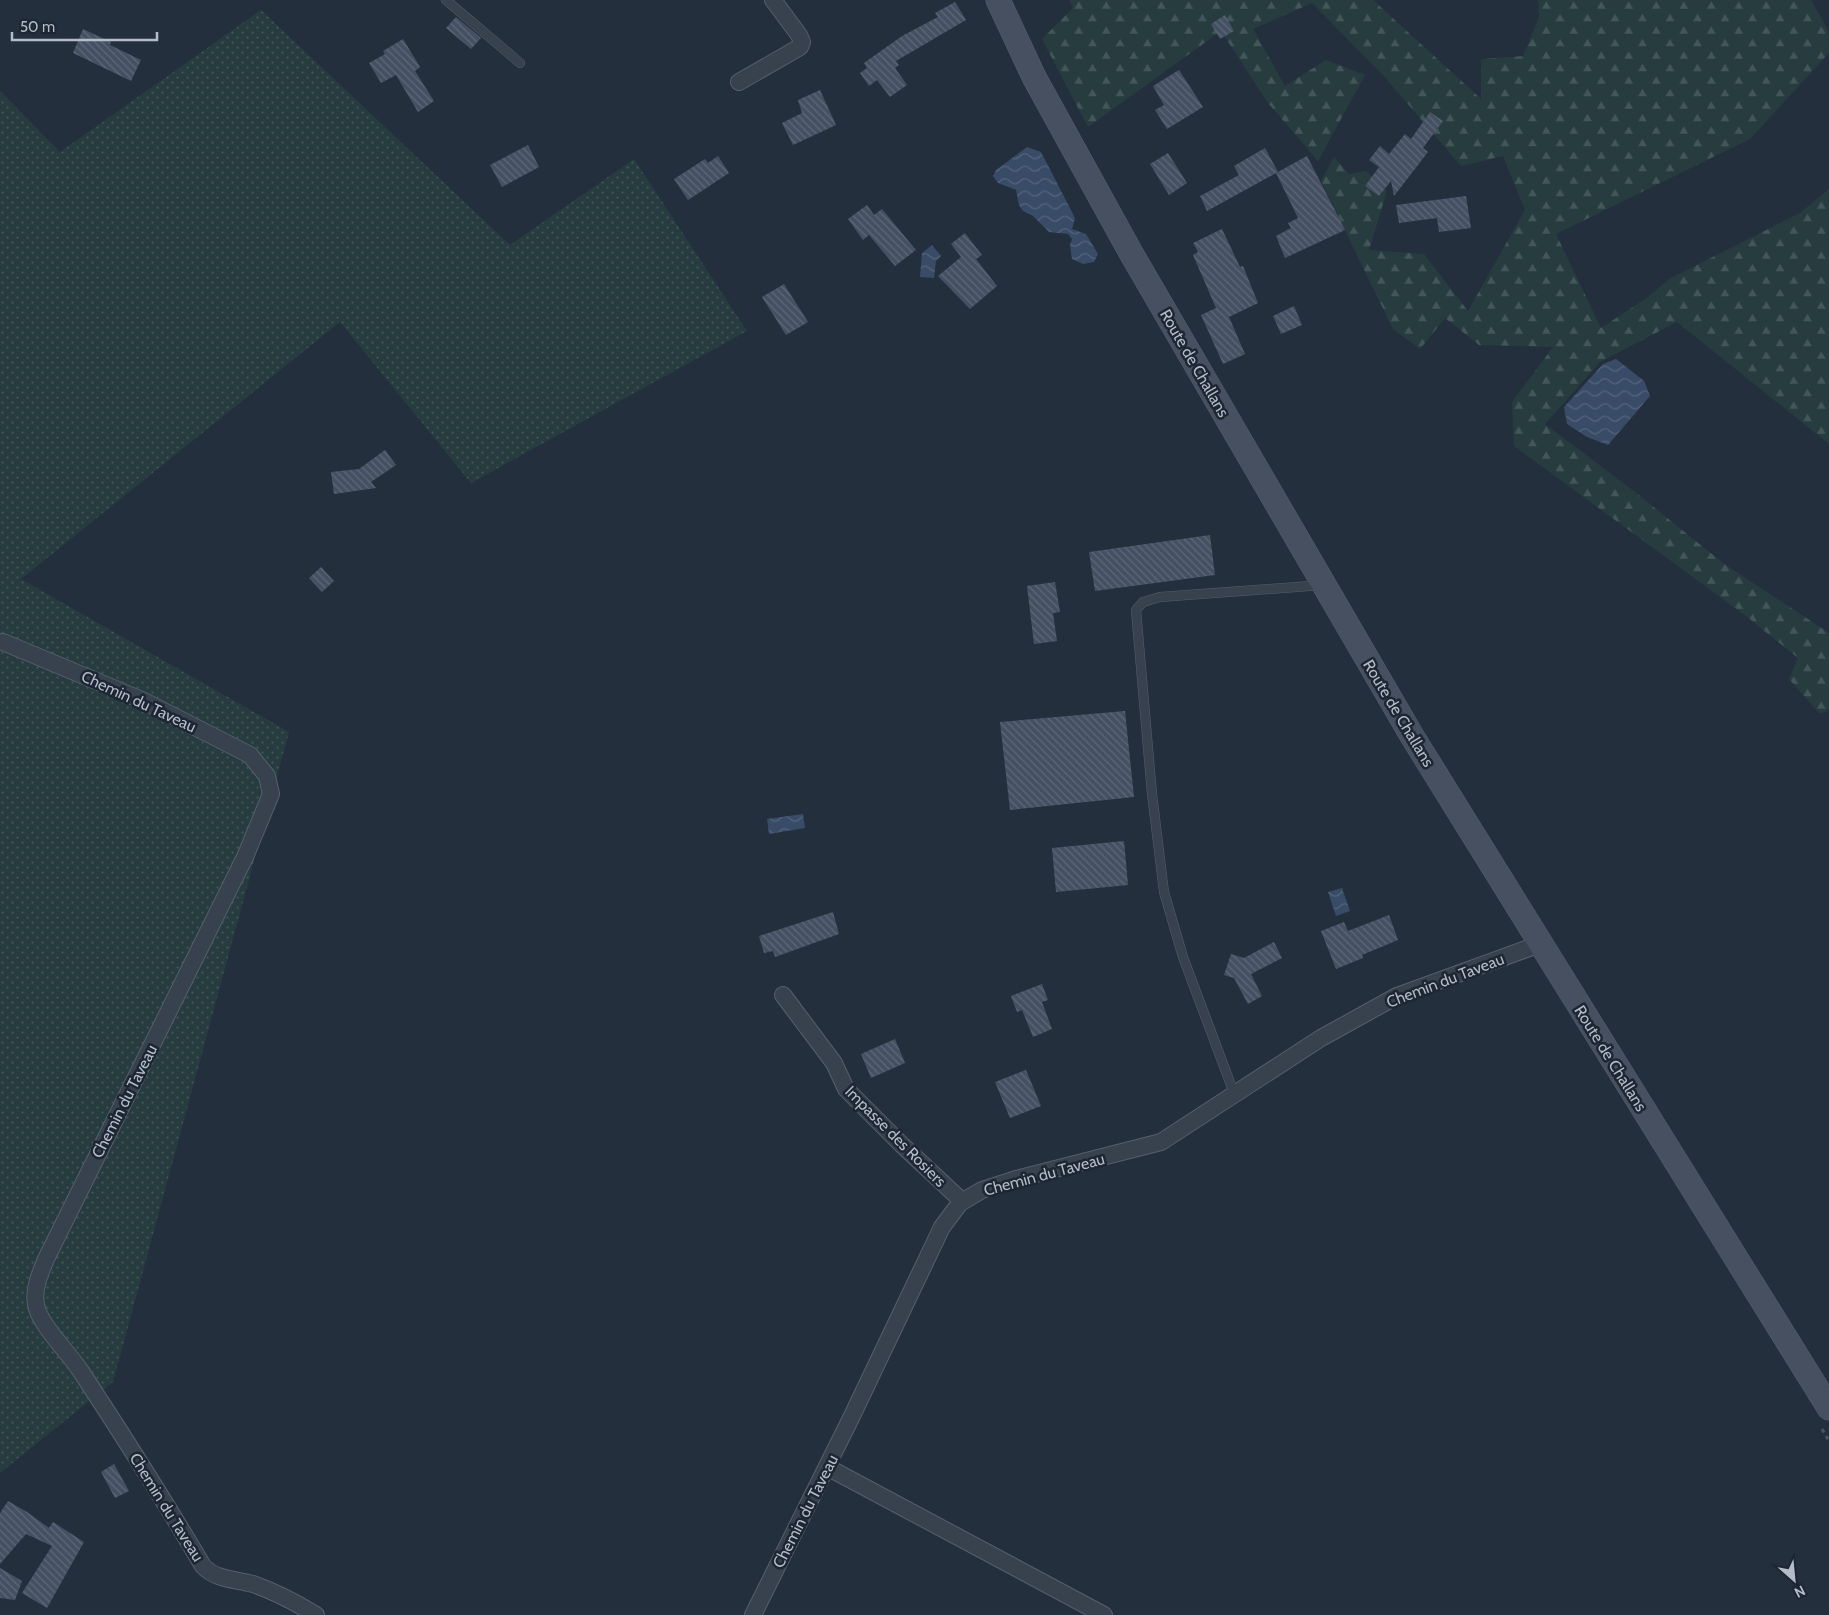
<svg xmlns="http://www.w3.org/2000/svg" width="1829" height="1615" font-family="Cabin,sans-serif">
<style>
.grass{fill:url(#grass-dots)}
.forest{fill:url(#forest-firs)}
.water{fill:url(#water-waves)}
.building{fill:url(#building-back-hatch)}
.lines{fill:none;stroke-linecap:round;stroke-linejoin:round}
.service-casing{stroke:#565f6c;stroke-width:10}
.minor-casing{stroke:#565f6c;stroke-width:18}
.secondary-casing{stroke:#565f6c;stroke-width:25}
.path{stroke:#44595c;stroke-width:3;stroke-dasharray:4 4;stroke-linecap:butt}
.service{stroke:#38414e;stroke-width:9}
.minor{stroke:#38414e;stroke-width:16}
.secondary{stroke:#465061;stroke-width:24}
.labels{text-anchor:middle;stroke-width:5;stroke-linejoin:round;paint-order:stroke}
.street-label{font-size:16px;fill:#b4bcc9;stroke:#1d2633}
</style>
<defs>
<pattern id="grass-dots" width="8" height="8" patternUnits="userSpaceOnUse" patternTransform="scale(1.25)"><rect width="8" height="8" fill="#263c3f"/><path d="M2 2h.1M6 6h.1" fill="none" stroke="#435659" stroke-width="1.8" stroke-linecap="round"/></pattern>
<pattern id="forest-firs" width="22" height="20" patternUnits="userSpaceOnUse" patternTransform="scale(1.25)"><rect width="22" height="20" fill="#263c3f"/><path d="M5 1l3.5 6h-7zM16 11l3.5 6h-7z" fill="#435659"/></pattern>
<pattern id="water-waves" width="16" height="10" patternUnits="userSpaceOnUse" patternTransform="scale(1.25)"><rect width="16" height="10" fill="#394c67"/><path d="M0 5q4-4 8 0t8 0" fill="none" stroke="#53647b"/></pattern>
<pattern id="building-back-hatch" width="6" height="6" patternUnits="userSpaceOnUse" patternTransform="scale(1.25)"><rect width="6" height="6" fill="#455162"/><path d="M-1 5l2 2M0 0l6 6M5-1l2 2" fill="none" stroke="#5d6877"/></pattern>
</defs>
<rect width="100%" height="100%" fill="#242f3e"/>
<!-- grass -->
<path class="grass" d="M261,10l249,235 124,-86 113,172 -276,152 -131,-161 -319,257 268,153 -176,650 -113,91v-1382l60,61z"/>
<!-- forest -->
<path class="forest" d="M1069,0h304l108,99v-40l42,-3 16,-39 -1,-17h273l18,32v21l-79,86 -194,95 45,94 47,-31 21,-18 131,-66 29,-24v255l-152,-122 -77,40 -55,62 90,68 88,71 106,70v77l-9,4 -31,-35 9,-21 -52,-42 -232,-170 -2,-44 41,-55 -74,-2 -34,-27 -25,31 -27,-20 -72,-148 13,-24 15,17 17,-3 21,20 -18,59 55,4 44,57 57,-101 -22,-54 -42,10 -78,-91 -71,-72 -59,26 32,57 41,-26 39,15 -47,86 -50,-58 -47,-72 -133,96 -46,-88 31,-31z"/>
<!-- water -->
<g class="water">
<path d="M1027,147l14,5 34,66 -3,11 14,5 12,20 -4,8 -11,2 -11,-5 -2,-14 2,-6 -4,-5 -19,-2 -16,-16 -10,-5 -4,-6 -3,-15 -18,-7 -5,-7 3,-6z"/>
<path d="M932,245l9,11 -5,5 -2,17 -14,-1 2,-24z"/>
<path d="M1616,359l28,22 6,15 -42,49 -21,-8 -20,-13 -3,-17 39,-43z"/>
<path d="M803,814l2,14 -36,6 -2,-15z"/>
<path d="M1342,888l8,23 -14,5 -8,-24z"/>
</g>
<!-- building -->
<g class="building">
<path d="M955,2l11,18 -70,41 3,4 -4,3 12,17 -17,12 -13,-17 -8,6 -9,-13 7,-5 -3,-5 38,-27 36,-19 -3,-4z"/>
<path d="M1225,15l9,16 -14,8 -9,-15z"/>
<path d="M456,17l25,21 -10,11 -25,-21z"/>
<path d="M83,29l28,13 -1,3 31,15 -10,21 -58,-28z"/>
<path d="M403,39l17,28 -5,4 19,30 -16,11 -22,-37 -15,8 -12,-20 16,-9 -2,-3z"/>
<path d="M1179,70l24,37 -36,22 -12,-19 9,-5 -11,-19z"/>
<path d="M820,90l16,35 -43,20 -11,-22 20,-10 -4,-13z"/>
<path d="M1430,112l13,9 -20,27 5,4 -34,44 -3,-15 -12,15 -14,-10 14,-19 -10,-7 11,-14 9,8 16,-20 6,5z"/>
<path d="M528,145l11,22 -37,20 -12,-22z"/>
<path d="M1265,148l13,24 -71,39 -7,-15 39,-21 -5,-9z"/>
<path d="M1168,153l19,30 -18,12 -19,-31z"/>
<path d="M718,156l11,17 -41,27 -14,-21 31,-20 3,4z"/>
<path d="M1307,156l38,74 -60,28 -9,-22 15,-8 -3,-5 10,-5 -22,-45z"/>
<path d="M1466,196l5,32 -32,4 -2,-14 -38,5 -3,-18z"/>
<path d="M867,205l7,10 8,-6 34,41 -21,16 -26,-31 -6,5 -15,-21z"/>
<path d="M1222,229l18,38 3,-1 15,37 -29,14 16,37 -22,10 -22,-49 15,-7 -23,-53 5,-3 -5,-9z"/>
<path d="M965,233l17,22 -6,4 21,27 -27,23 -32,-33 23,-19 -10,-13z"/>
<path d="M784,284l24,38 -22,13 -24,-38z"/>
<path d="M1294,306l8,19 -21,9 -8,-18z"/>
<path d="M385,450l11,15 -25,17 5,6 -42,6 -3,-22 28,-3z"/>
<path d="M1210,535l5,40 -120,16 -6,-39z"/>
<path d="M321,567l13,14 -12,11 -13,-14z"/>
<path d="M1055,582l5,30 -7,1 4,28 -23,3 -7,-58z"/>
<path d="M1125,711l9,86 -124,13 -10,-88z"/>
<path d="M1124,841l4,44 -72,7 -4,-44z"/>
<path d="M833,912l6,22 -64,23 -2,-6 -9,2 -5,-17z"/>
<path d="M1389,915l9,25 -36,15 1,3 -27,11 -15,-38 23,-9 4,9z"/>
<path d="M1274,942l8,16 -31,16 11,22 -14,8 -14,-26 -10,-3 7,-21 13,4z"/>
<path d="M1042,984l6,16 -6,2 10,27 -19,8 -11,-27 -5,2 -6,-16z"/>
<path d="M895,1039l10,24 -34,15 -10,-24z"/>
<path d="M1026,1070l15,36 -31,12 -15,-36z"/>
<path d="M114,1464l15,27 -14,7 -14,-26z"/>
<path d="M8,1501l19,11 22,16 4,-6 31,20 -37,66 -25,-15 30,-47 -26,-12 -26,30v-51z"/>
<path d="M0,1568l22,13 -7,19 -15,-2z"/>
</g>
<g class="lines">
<defs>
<g id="service">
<path d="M446,0l74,63"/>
<path d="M1234,1093l-51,-136 -19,-65 -12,-98 -16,-184 7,-8 17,-5 163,-12"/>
</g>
<g id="minor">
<path d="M739,82l61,-35 2,-5 -3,-7 -26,-35"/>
<path d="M3,642l141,59 106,54 17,21 4,18 -26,63 -198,400c-6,14 -14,31 -11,47 2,19 33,49 44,66 42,64 84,130 123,196 13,14 32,13 50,18 23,8 42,18 63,31"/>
<path d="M783,995l51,68 12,26 56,56 60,56"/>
<path d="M827,1467l277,148"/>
<path d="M753,1615l98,-197 91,-191 18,-24 22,-13 34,-11 145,-37 160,-104 76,-42 143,-52"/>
</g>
<path id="secondary" d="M998,0l36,77 97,176 281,483 417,672"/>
</defs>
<!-- service casing -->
<use href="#service" class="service-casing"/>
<!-- minor casing -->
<use href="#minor" class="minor-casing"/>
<!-- secondary casing -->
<use href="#secondary" class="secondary-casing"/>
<!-- path -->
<path class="path" d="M1822,1429l7,12"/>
<!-- service -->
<use href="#service" class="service"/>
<!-- minor -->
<use href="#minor" class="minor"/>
<!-- secondary -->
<use href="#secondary" class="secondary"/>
</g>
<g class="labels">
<!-- street labels -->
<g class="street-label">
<text transform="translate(1195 363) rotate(60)" y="6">Route de Challans</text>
<text transform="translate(139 701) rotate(25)" y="6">Chemin du Taveau</text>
<text transform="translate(1399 713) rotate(59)" y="6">Route de Challans</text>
<text transform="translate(1445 980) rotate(-21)" y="6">Chemin du Taveau</text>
<text transform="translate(1611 1058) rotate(58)" y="6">Route de Challans</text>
<text transform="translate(124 1101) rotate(-63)" y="6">Chemin du Taveau</text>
<text transform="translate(896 1136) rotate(45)" y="6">Impasse des Rosiers</text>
<text transform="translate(1044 1174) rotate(-15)" y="6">Chemin du Taveau</text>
<text transform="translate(167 1507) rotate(58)" y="6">Chemin du Taveau</text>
<text transform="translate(805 1511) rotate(-63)" y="6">Chemin du Taveau</text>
</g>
</g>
<!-- north arrow -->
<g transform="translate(1794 1580) rotate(153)" stroke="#1d2633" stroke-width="4" paint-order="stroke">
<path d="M0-4L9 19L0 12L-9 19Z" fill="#b4bcc9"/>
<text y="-8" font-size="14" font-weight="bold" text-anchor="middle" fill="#b4bcc9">N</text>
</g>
<!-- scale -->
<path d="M12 32v8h145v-8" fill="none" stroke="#b4bcc9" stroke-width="2.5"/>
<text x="20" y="32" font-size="15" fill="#b4bcc9" stroke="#1d2633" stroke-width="4" paint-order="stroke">50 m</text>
</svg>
